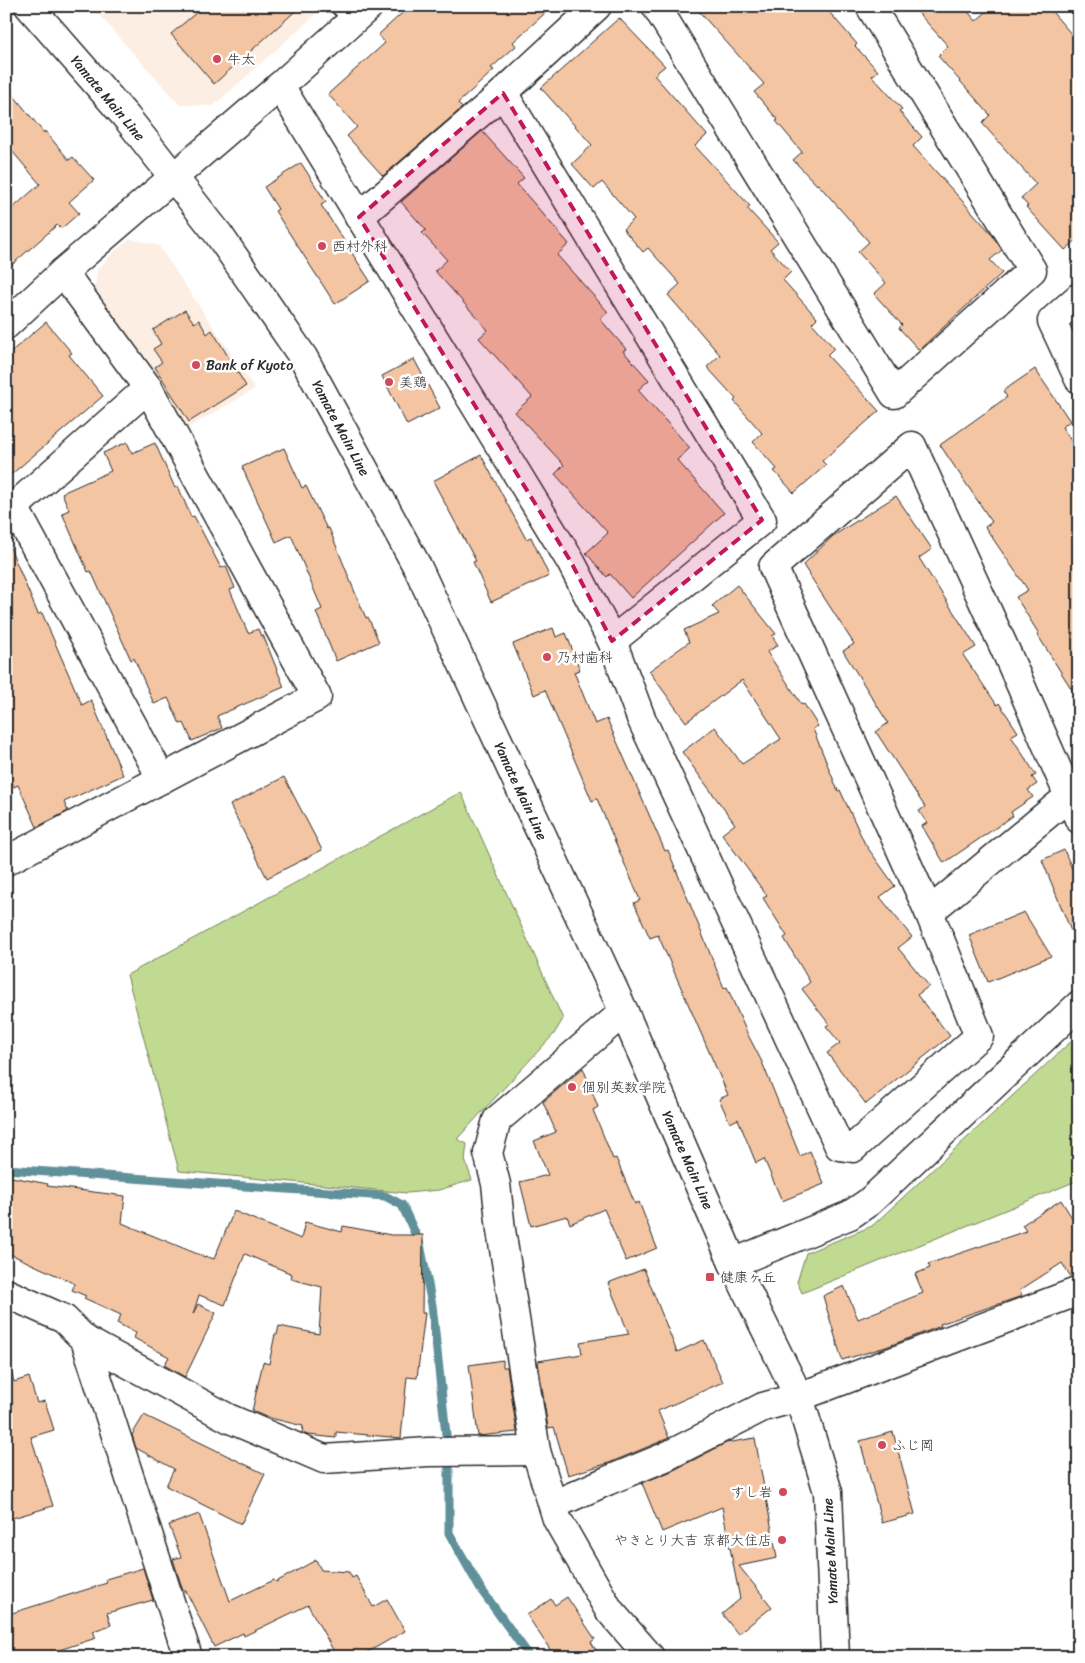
<svg xmlns="http://www.w3.org/2000/svg" width="1085" height="1663" font-family="Sriracha,'Klee One',sans-serif">
<style>
.built{fill:#fceee3}
.green{fill:#c1da91;stroke:#76825e}
.lines{fill:none;stroke-linecap:round;stroke-linejoin:round}
.stream{stroke:#619099;stroke-width:9}
.building{fill:#f4c5a3;stroke:#2b2b2b}
.service-casing{stroke:#2b2b2b;stroke-width:20}
.minor-casing{stroke:#2b2b2b;stroke-width:31}
.tertiary-casing{stroke:#2b2b2b;stroke-width:31}
.service{stroke:#fff;stroke-width:16}
.minor{stroke:#fff;stroke-width:28}
.tertiary{stroke:#fff;stroke-width:28}
.marked{fill:#c2185b;fill-opacity:0.2;stroke:#c2185b;stroke-width:4;stroke-dasharray:10 6;stroke-linejoin:round}
.poi-dot{fill:#d1495b;stroke:#fff;stroke-width:2}
.labels{text-anchor:middle;stroke-width:5;stroke-linejoin:round;paint-order:stroke}
.poi-label{font-size:14px;fill:#2b2b2b;stroke:#fff;text-anchor:start}
.street-label{font-size:14px;fill:#2b2b2b;stroke:#fff}
</style>
<rect width="100%" height="100%" fill="#fff"/>
<filter id="ink" filterUnits="userSpaceOnUse"><feTurbulence type="fractalNoise" baseFrequency=".02" numOctaves="2"/><feDisplacementMap in="SourceGraphic" scale="10" xChannelSelector="R" yChannelSelector="G"/><feConvolveMatrix kernelMatrix="1 2 1 2 8 2 1 2 1" color-interpolation-filters="sRGB"/></filter>
<g filter="url(#ink)">
<!-- built -->
<g class="built">
<path d="M91,6h234l-112,100 -33,-1z"/>
<path d="M130,239l28,6 97,144 -71,41 -54,-90 -35,-52 2,-18 19,-20z"/>
</g>
<!-- green -->
<g class="green">
<path d="M461,792l102,227 -9,15 -97,105 10,5 -2,16 7,20 -33,10 -32,3 -228,-22 -52,-196z"/>
<path d="M1079,1034v143l-5,5 -272,111 -5,-11 9,-29 66,-27z"/>
</g>
<g class="lines">
<!-- stream -->
<path class="stream" d="M6,1169l379,27 17,9 18,39 12,61 17,157v71l31,55 50,69"/>
</g>
<!-- building -->
<g class="building">
<path d="M204,6h97l-87,78 -43,-50z"/>
<path d="M410,6h143l-40,36 3,4 -25,22 3,2 -36,33 4,5 -79,68 -36,-40 10,-9 -29,-33 57,-51 -7,-8z"/>
<path d="M694,6h130l33,38 -2,2 23,25 -6,5 30,33 -3,2 23,26 -9,9 78,87 11,17 -12,10 12,13 -83,77 -20,-22 3,-3 -28,-31 12,-11 -28,-31 11,-10 -51,-58 -1,1 -24,-25 9,-8 -26,-31 2,-1 -24,-28 10,-8z"/>
<path d="M912,6h51l13,15 17,-15h54l32,37v195l-14,12 -39,-43 2,-1 -7,-8 15,-14 -54,-61 8,-8 -52,-59 10,-10z"/>
<path d="M619,18l46,48 -11,9 53,60 -12,11 55,60 -3,2 31,34 -8,7 21,23 -8,8 34,38 -5,5 22,25 -7,7 52,56 -57,50 4,4 -32,28 -20,-22 3,-2 -24,-27 9,-9 -28,-32 2,-2 -29,-32 13,-12 -52,-60 12,-11 -32,-36 -5,4 -20,-23 11,-10 -32,-37 -8,7 -22,-25 20,-19 -51,-57z"/>
<path d="M6,86l38,47 1,-2 24,29 4,-3 21,23 -25,22 10,11 -18,16 -4,-4 -51,45v-56l34,-30 -34,-40z"/>
<path d="M482,131l42,47 -7,6 52,60 -12,11 51,57 -8,7 26,30 -3,2 26,29 -11,10 52,58 -13,12 47,53 -93,85 -21,-24 -3,3 -21,-24 22,-20 -53,-59 9,-9 -49,-53 17,-15 -53,-59 9,-8 -53,-59 12,-11 -25,-27 4,-3 -25,-28z"/>
<path d="M301,163l25,39 -5,3 49,76 -35,23 -60,-93 3,-2 -14,-22z"/>
<path d="M185,310l9,13 5,-3 8,14 5,-4 34,56 -57,36 -34,-55 7,-5 -9,-13 8,-5 -8,-14z"/>
<path d="M46,322l26,31 -3,2 34,41 -97,83v-123z"/>
<path d="M414,359l26,49 -33,17 -25,-49z"/>
<path d="M1035,369l35,52 -8,6 17,26v248l-42,-67h2l-23,-37 12,-7 -43,-63 7,-5 -52,-77 67,-48 -4,-6z"/>
<path d="M127,442l5,11 23,-10 20,45 3,-2 13,31 3,-1 27,52 5,-2 9,22 -5,2 18,43 10,-4 3,7 2,-1 21,52 -67,29 5,12 -30,13 -8,-18 -4,1 -12,-26 -14,6 -20,-46 -3,2 -40,-89 -3,1 -26,-59 7,-3 -7,-17 49,-22 -8,-18z"/>
<path d="M284,448l18,40 4,-2 21,43 2,-1 27,67 10,23 2,-1 11,25 -43,19 -20,-49 6,-3 -31,-74 -15,7 -34,-75z"/>
<path d="M481,455l45,84 5,-2 18,39 -58,26 -18,-40 3,-1 -43,-80z"/>
<path d="M896,496l36,53 -13,9 57,89 -13,8 34,50 2,-2 19,29 -7,4 25,39 -4,2 5,7 -9,6 5,7 -22,15 2,4 -69,47 -22,-37 5,-3 -8,-12 6,-4 -49,-75 12,-9 -45,-72 11,-7 -51,-79 30,-29z"/>
<path d="M6,538l32,76 4,-1 40,92 9,-5 32,75 -59,27 4,9 -31,16 -19,-42 -4,2 -8,-18z"/>
<path d="M737,585l39,49 -4,2 6,9 -11,7 35,53 2,-1 14,22 -5,3 25,62 2,-1 25,54 30,42 -15,11 32,40 -14,11 31,38 -12,9 33,41 -84,68 -39,-51 13,-10 -14,-17 3,-2 -27,-35 8,-7 -26,-44 3,-2 -24,-38 4,-2 -45,-62 13,-10 -53,-72 33,-25 27,37 39,-25 -39,-59 -56,42 -37,-51 40,-29 -5,-12 35,-16 -7,-8z"/>
<path d="M553,628l3,9 10,-4 14,37 -6,2 21,52 12,-5 58,132 3,-1 56,138 3,-1 20,46 15,29 38,94 10,-5 14,33 -42,17 -18,-42 -8,4 -18,-44 -8,4 -11,-24 9,-4 -70,-160 -8,3 -16,-35 6,-3 -43,-101 -5,2 -47,-111 -11,5 -21,-51z"/>
<path d="M284,777l38,73 -55,28 -37,-73z"/>
<path d="M1064,850l15,35 -1,63 -36,-88z"/>
<path d="M1024,912l27,44 -63,26 -19,-47z"/>
<path d="M583,1068l15,39 -5,3 20,49 3,-1 19,46 4,-2 18,46 -31,13 -22,-52 -34,15 -3,-8 -36,10 -11,-44 28,-7 -14,-34 22,-9 -13,-30z"/>
<path d="M6,1176l42,8 -1,2 78,10 -3,27 83,34v-1l9,3 20,-48 67,28 4,-17 37,10 1,-6 48,9h32l-1,78h3l-8,65 -10,-1 -6,61 -65,-6v6l-28,-3 -6,-2 1,-7 -37,-9 -14,-6 11,-49 6,2 6,-30 2,1 2,-9 40,8 3,-47 -31,-8 1,-5 -47,-20 -20,51 -26,-10 -6,19 5,-10 18,9 -31,64 -21,-12 5,-8 -35,-19 2,-5 -19,-10 4,-8 -37,-17 2,-2 -14,-6 3,-6 -69,-32z"/>
<path d="M1061,1200l18,29v47l-8,1 -9,-14 -42,27 2,6 -82,28 1,2 -55,21 -44,13 -19,-64 21,-10 14,33 65,-26 -8,-19 15,-6 -2,-4 98,-33 -4,-6z"/>
<path d="M644,1269l33,83 27,-12 19,42 -65,29 11,27 -60,25 -41,12 -14,-48 -6,1 -10,-67 44,-7 -2,-12 49,-8 -21,-51z"/>
<path d="M503,1360v7h4l10,65 -39,4 -9,-71z"/>
<path d="M12,1374l2,8 15,-5 8,26 8,-2 9,29 -23,7 22,69 -47,14v-145z"/>
<path d="M144,1415l121,59 -24,50 -75,-38 8,-17 -38,-21 -4,-13z"/>
<path d="M893,1432l22,82 -33,9 -22,-82z"/>
<path d="M755,1438l22,120 -38,8 33,41 -34,27 -16,-20 18,-15 -18,-92 -60,25 -20,-49 30,-12 54,-28z"/>
<path d="M199,1514l31,87 44,-21 2,2 40,-22 5,10 28,2 3,6 4,-2 17,31 14,-8 18,32 -46,26h-22l-29,-52 -64,31 -1,-3 -29,14 -28,-56h-3l-10,-32 8,-2 -12,-32z"/>
<path d="M143,1568l10,32 -46,13 4,12 -18,6 3,7 -58,19h-32v-42l101,-32 -1,-4z"/>
<path d="M567,1597l28,42 -4,3 9,15h-45l-28,-42 24,-16 4,6z"/>
</g>
<g class="lines">
<defs>
<path id="service" d="M339,6l13,14"/>
<g id="minor">
<path d="M656,6l238,388 138,-124 -162,-264"/>
<path d="M280,86l291,476 41,79 29,77 198,428 14,2 126,-112 -50,-124 -156,-345 139,-121 96,210 71,163"/>
<path d="M503,93l259,427 -150,121"/>
<path d="M359,217l144,-124 94,-87"/>
<path d="M1079,297l-27,24 27,58"/>
<path d="M14,507l148,272"/>
<path d="M6,514l142,-126"/>
<path d="M6,861l311,-164 -169,-309 -85,-116"/>
<path d="M929,912l150,-124"/>
<path d="M624,1012l-127,108 -9,33 8,31 5,46 35,221 21,68 52,91 41,47"/>
<path d="M6,1293l58,26 21,21 143,78 96,41 104,-7 108,-1"/>
<path d="M85,1340l103,317"/>
<path d="M553,1505l54,-24 58,-24 98,-50 36,-10 280,-106"/>
</g>
<g id="tertiary">
<path d="M29,6l98,112 92,117 84,122 115,211 206,444 109,251 66,134 29,95 7,165"/>
<path d="M6,325l57,-53 217,-186 89,-80"/>
<path d="M733,1263l117,-48 19,-13 210,-197"/>
</g>
</defs>
<!-- service casing -->
<use href="#service" class="service-casing"/>
<!-- minor casing -->
<use href="#minor" class="minor-casing"/>
<!-- tertiary casing -->
<use href="#tertiary" class="tertiary-casing"/>
<!-- service -->
<use href="#service" class="service"/>
<!-- minor -->
<use href="#minor" class="minor"/>
<!-- tertiary -->
<use href="#tertiary" class="tertiary"/>
</g>
</g>
<!-- marked area -->
<path class="marked" d="M503,93l259,427 -150,121 -41,-79 -212,-345z"/>
<!-- markers -->
<g class="poi-dot">
<circle cx="217" cy="59" r="5"/>
<circle cx="322" cy="246" r="5"/>
<circle cx="196" cy="365" r="5"/>
<circle cx="389" cy="382" r="5"/>
<circle cx="547" cy="657" r="5"/>
<circle cx="572" cy="1087" r="5"/>
<rect x="705" y="1272" width="10" height="10" rx="2.5"/>
<circle cx="882" cy="1445" r="5"/>
<circle cx="783" cy="1492" r="5"/>
<circle cx="782" cy="1540" r="5"/>
</g>
<g class="labels">
<!-- poi labels -->
<g class="poi-label">
<text x="227" y="64">牛太</text>
<text x="332" y="251">西村外科</text>
<text x="206" y="370">Bank of Kyoto</text>
<text x="399" y="387">美鶏</text>
<text x="557" y="662">乃村歯科</text>
<text x="582" y="1092">個別英数学院</text>
<text x="720" y="1282">健康ヶ丘</text>
<text x="892" y="1450">ふじ岡</text>
<text x="773" y="1497" text-anchor="end">すし岩</text>
<text x="772" y="1545" text-anchor="end">やきとり大吉 京都大住店</text>
</g>
<!-- street labels -->
<g class="street-label">
<text transform="translate(108 98) rotate(50)" y="5">Yamate Main Line</text>
<text transform="translate(341 428) rotate(62)" y="5">Yamate Main Line</text>
<text transform="translate(521 791) rotate(65)" y="5">Yamate Main Line</text>
<text transform="translate(688 1160) rotate(66)" y="5">Yamate Main Line</text>
<text transform="translate(830 1551) rotate(-93)" y="5">Yamate Main Line</text>
</g>
</g>
<!-- margin -->
<rect width="1085" height="1663" fill="none" stroke="#fff" stroke-width="25"/>
<rect x="12" y="12" width="1060" height="1638" fill="none" stroke="#2b2b2b" stroke-width="2" filter="url(#ink)"/>
</svg>
